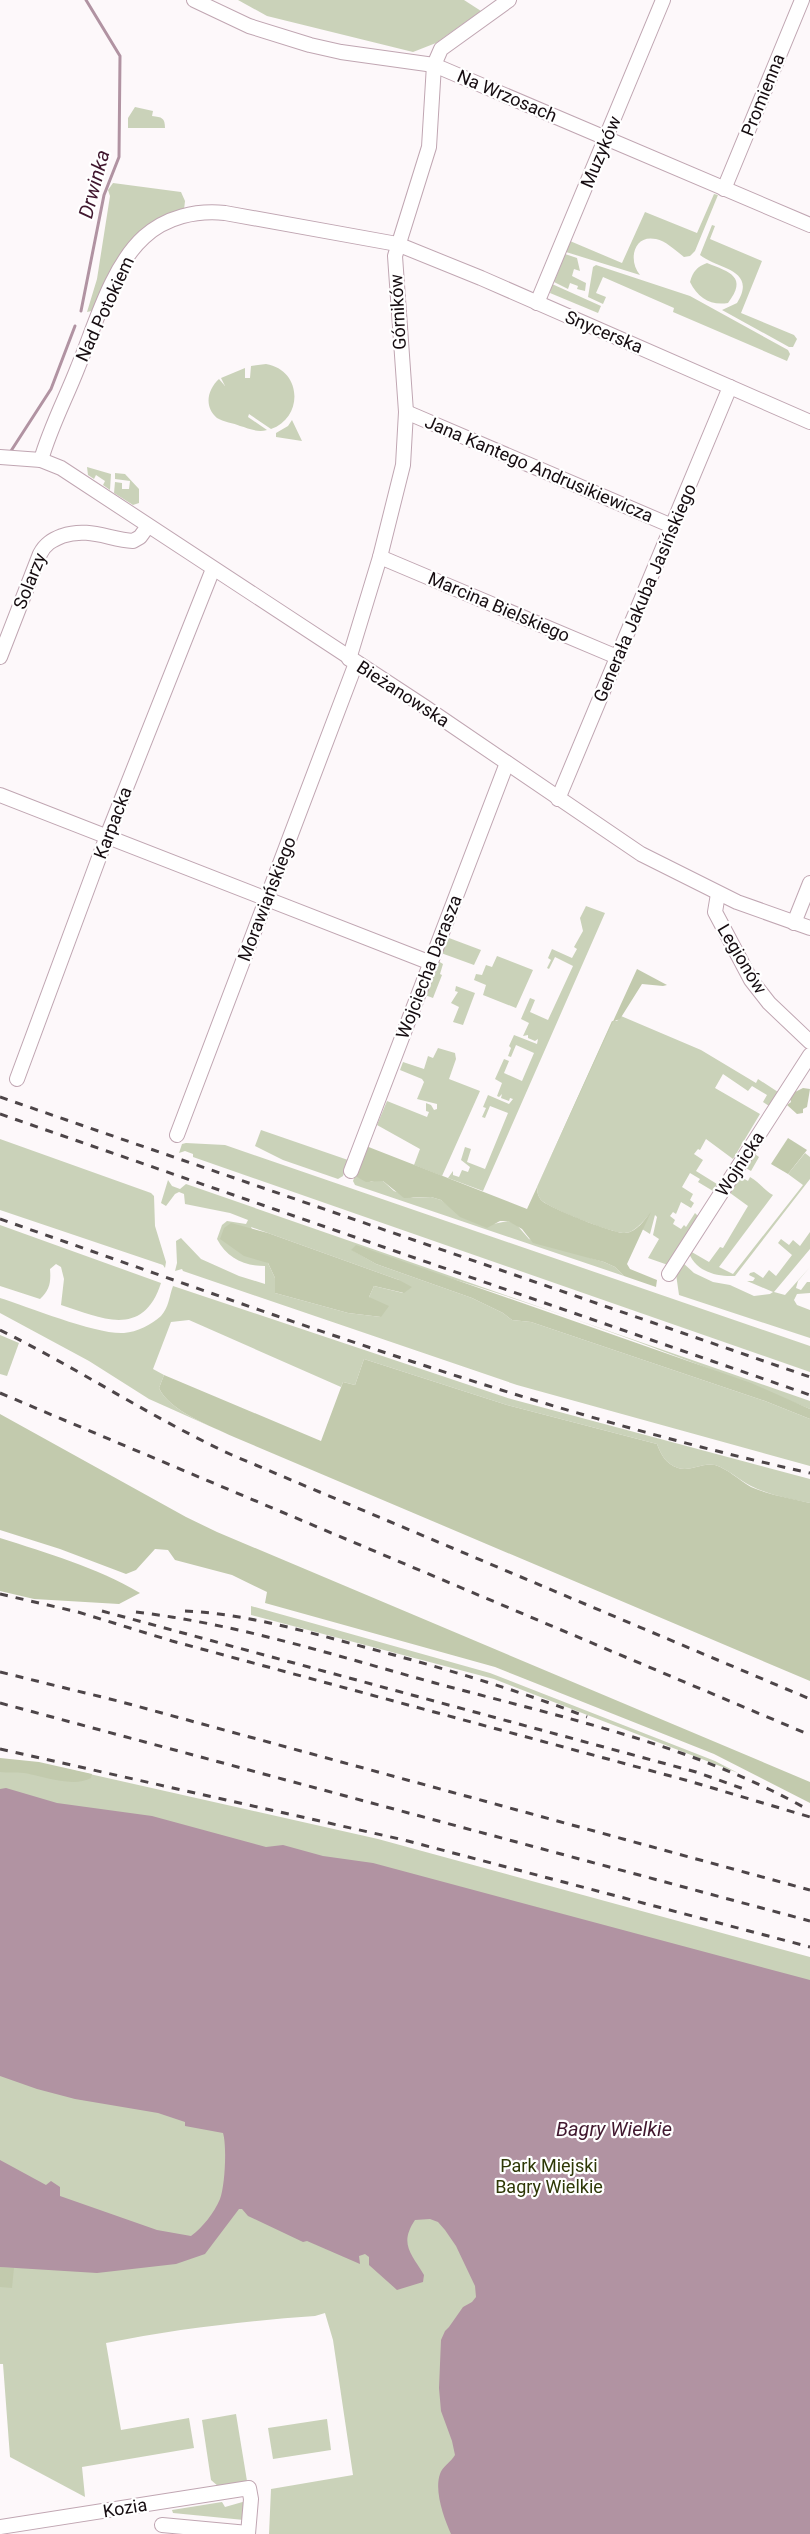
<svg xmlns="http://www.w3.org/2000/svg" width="810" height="2534" font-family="Roboto,sans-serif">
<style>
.green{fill:#cad2b9;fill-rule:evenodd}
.forest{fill:#c2caad}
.water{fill:#b193a2}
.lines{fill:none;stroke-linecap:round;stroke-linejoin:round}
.stream{stroke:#b193a2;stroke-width:3}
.minor-casing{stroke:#c0a6b2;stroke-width:16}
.minor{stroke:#fff;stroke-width:14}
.rail{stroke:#4d4548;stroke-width:3;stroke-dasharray:8 8;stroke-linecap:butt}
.labels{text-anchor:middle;stroke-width:4.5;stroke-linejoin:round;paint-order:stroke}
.street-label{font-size:18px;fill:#160d11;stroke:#fff}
.park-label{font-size:18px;fill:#2e3806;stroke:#fff}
.water-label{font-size:20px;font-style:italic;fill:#41182f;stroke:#fff}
</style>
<rect width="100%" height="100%" fill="#fdf8fa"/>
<!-- green -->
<g class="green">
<path d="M238,0h226l17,11 -45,32 -23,9 -146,-36z"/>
<path d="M135,107l18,4 -1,5c10,1 13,2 13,12h-37v-10z"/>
<path d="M113,183l68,9 4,9 -1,9 -27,10 -61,90 -9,2 10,-33 13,-83 -2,-6z"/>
<path d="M714,194l4,1 -23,56 -5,5 -6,1c-8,-6 -18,-16 -28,-18 -23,-5 -28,22 -16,36l-74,-23 4,-11 52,22 23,-51 52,21z"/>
<path d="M712,225l3,1 -5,13 52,22 -21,52 53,22 3,4 -4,8h-4l-67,-37 15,-7c21,-34 -20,-34 -37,-48z"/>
<path d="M565,254l12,4 3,13 -6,-2 -2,7 14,7 -1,8 -8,-2 1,-3 -8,-3 -2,6 -14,-7z"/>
<path d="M707,263c23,9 41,14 21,40 -17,3 -30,-5 -38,-21 3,-11 7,-15 17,-19z"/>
<path d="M596,265l94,31 98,54 2,4 -3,7 -114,-49 1,-4 -71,-31 -7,16 10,4 -3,7 -15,-7 5,-30z"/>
<path d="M552,284l49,22 -3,7 -48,-20z"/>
<path d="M266,364c36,6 38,53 5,65l-22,-15 -1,3 19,13c-10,3 -19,-2 -27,-4 -6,-3 -17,-4 -23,-8 -13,-11 -10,-28 2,-39l6,7 -4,-8 24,-10v10h5l1,-12z"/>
<path d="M292,420l10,21 -26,-4v-4l12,-7z"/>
<path d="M87,467l24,7 -1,16 -7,-5 2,-4 -9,-6 -2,4 -6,-4z"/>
<path d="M115,473l10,1 14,15v14l-6,2 -19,-12 1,-11 7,1v6h7l1,-8 -15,-2z"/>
<path d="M586,906l19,7 -122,278 -35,-13 5,-7v4l6,2 3,-7 6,2 2,-5 -9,-7 4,-13 6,2 -4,13 18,7 23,-56 -18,-7 -5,12 -3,-1 4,-9 -3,-1 5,-12 21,9 4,-5 -3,-1 -1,3 -8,-3 1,-4 -3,3 -2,-1 5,-13 -7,-4 9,-20 5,2 -5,12 18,8 12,-28 -18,-8 -5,12 -3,-1 3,-8 -2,-2 5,-11 23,9 1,-5 -3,2 -7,-3v-3l-5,1 6,-13 -8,-4 9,-21 5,2 -5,12 18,8 25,-54 -18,-9 -6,12 -2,-1 4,-8 -3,-2 4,-9 20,9 5,-9 -3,-2 9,-16 -3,-13z"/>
<path d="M449,938l32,12 -7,15 -33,-12z"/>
<path d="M497,956l36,14 -17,38 -33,-13 3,-10 -12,-5 2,-6 6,1 4,-10 6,2z"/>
<path d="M438,961l5,3 -3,10 2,1 -9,23 -8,-3z"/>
<path d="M456,986l19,7 -12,32 -10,-3 6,-15 -8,-4 7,-11 -3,-1z"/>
<path d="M621,1016l80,34 55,33 2,-4 20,13 -9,14 -6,-4 4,-7 -15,-9 -4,5 -25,-17 -8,14 45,26 -27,45 -27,-20 -6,11 -2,-1 -4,5 9,6 -7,11 21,13 -4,7 -15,-9 2,-3 -10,-6 -8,14 11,7 -3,6 4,3 -3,5 -10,-6 -5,12 -3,-2 -3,4 5,4 -2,4 8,5 3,-4 2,2 9,-14 3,3 -30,49 -20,-7 11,-19 -6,-4 4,-18 -2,-2 -5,19 -8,-5 7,-14c-7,7 -15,19 -26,18 -13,-1 -73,-24 -82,-33 -3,-4 -4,-8 -4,-13l75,-166h5z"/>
<path d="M438,1048l17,5 1,6 -7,20 31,12 -38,85 -28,-11 6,-16 -43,-24 10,-24 40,16 2,-5 -3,-1v-8l5,2 3,5 3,-1v-5l-20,-5 7,-17 -2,-3 -22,-9 3,-8 21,7 4,-13 5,2z"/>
<path d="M261,1130l87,30 -5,16 -5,3 -55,-19 -28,-14z"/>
<path d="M0,1139l151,54 3,3 1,30 11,36 -1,6 -2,-3 -163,-55z"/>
<path d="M186,1143l39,2 585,201v26l-617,-215v-3l-8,-3 -6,2 3,-9z"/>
<path d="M752,1152l7,5 -8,14 -7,-4 -3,10 7,4 2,-4c9,5 14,13 23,18l-54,72 14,7 70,-89 -15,-11 17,-21 5,4v22l-75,97c-17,1 -39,-4 -46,-23l1,-2 19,11 11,-15 3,1 25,-42 -22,-16z"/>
<path d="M356,1173l15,9 6,-2 6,1 11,10 19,7 18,-1 10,3 9,7 43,17 15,-3 8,3 13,15 75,23 11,5 9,9 -269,-91 -2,-4z"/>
<path d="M168,1180l4,6 8,3 6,-5 624,217v8c-149,-61 -302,-117 -458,-159l24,14 96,34 31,15 9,7 19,2 234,79 45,18v47l-293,-81 -334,-114 -1,-2 -7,2 2,-8 -1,-22 5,-3 20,21 38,17 26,8v-18c-21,0 -38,-8 -48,-27l5,-14 5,-4 19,3 2,-4 -18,-7 -45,-9 -1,-10 -5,-2 -4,2 -9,12 -5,-3zM251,1227l148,53 4,13 -29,-7 -5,11 12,20 -33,-4 -73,-20v-15z"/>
<path d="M0,1225l161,58c-18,56 -60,35 -100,22l3,-26 -3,-12 -5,-3 -6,5c1,13 0,21 -10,30l-40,-13z"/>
<path d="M810,1232v17l-36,43 11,3 25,-28 -12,14 -2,7 5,2 6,-8h3v11l-13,1 -3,6 3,5 13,5v28l-131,-43 -3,-21 6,-12 12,11 19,9 17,3 24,11 16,-2 3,-2 -26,-11h6l2,-3 -6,-3 1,-2 4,-1 9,6 6,-8 7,6 16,-21 -14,-12 3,-4 8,6 4,-5 7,6z"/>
<path d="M173,1286l338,113 299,80v24c-20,-4 -41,-8 -59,-17 -12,-6 -23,-17 -36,-21 -13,-3 -24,7 -37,3 -12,-4 -17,-13 -21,-24l-150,-39 -143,-46 -9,26 -12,-3 -2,5 -152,-67 -18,2 -18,47 11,6 -5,13c10,23 52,38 75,49l-85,-38 -60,-38 -89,-48v-15c29,9 97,37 124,35 13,-1 27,-8 37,-17 8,-9 8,-19 12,-30z"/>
<path d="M0,1335l19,8 -12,33 -7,-2z"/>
<path d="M251,1606l239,67 225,88 23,12 -244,-94 -243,-64z"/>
<path d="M0,1759l63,9 315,71 432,118v577h-541l2,-45 82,-14 -20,-135 -8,-27 -10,3c-71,5 -140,13 -209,27l15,87 68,-12 5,30 -112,19 3,30 -75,-40 -7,-93h-3z"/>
<path d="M236,2414l11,67 -29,5 -7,-6 -9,-60z"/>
<path d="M327,2419l4,31 -58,9 -5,-31z"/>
<path d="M246,2501l-2,19 -71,-7 -1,-3 50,-8 3,5z"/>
</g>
<!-- forest -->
<g class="forest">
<path d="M637,969l30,16 -4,1 -21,-2 -22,35 -8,3 -75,165c0,5 1,9 4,13 8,8 74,34 84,33 12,-1 19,-13 26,-21l-24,52 3,5 27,11 -1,7 -32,-11 -9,-9 -11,-5 -71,-19 -11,-14 -14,-8h-8l-13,7 -27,-11 -19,-17 -10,-3 -27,1 -21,-17 -17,1 -9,-5 -1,-4 10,-27 161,63z"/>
<path d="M803,1088l7,1 -3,18 -4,2v4l-6,1 -10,-9 4,-3 -2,-7z"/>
<path d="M788,1138l19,12 -19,24 -17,-10z"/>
<path d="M231,1223l37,10 131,47 13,7 -8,6 -30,-7 -5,11 20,9 -8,11 -33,-4 -73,-20v-15l-7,-15 -24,-7 -24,-17 4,-11z"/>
<path d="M356,1245l395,138 59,26v10l-45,-18 -234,-79 -19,-2 -9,-7 -31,-15 -96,-34 -25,-14z"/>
<path d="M364,1359l143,46 150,39c4,11 9,20 21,24 13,4 24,-6 37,-3 13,4 24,15 36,22 18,8 39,11 59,16v178l-576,-244c-23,-11 -65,-26 -75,-49l5,-13 157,66 22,-59 12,3z"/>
<path d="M0,1414l186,103 31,15 593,250v21l-96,-49 -219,-87 -230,-64 2,-11 -35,-17 -57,-15 -7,-10 -13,-1 -19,21 -10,4 -66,-25 -60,-19z"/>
<path d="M0,1538c47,15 96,29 140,55l-21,11 -85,-5 -34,-8z"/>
<path d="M0,1758l39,4 53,12 -1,4c-18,10 -48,-2 -67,-5 -8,-1 -16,0 -24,-1z"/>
<path d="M0,2267l14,1 -2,20 -12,-1z"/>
</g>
<!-- water -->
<path class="water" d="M6,1788l51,15 95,13 114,31 17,-2 40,11 50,7 437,117v554h-359c-7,-16 -17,-43 -11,-60 2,-7 11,-12 15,-19l-3,-14 -11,-30 -2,-23 2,-48 4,-9 4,-4 14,-20 9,-5 4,-5 -1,-11 -19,-40 -11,-16 -7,-8 -8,-3 -15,1c-16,24 -4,33 9,55l-1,7 -26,8 -28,-25v-8l-4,-3 -6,2 1,8 -53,-23 -4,1 -55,-26 -6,-7h-3l-34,45 -29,10 -79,9 -97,-6v-107l46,25 5,-4 9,6v9l97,34 34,6c12,-9 23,-23 29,-37 5,-13 7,-53 3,-66l-38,-7v-4l-27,-9 -83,-14 -38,-10 -37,-13v-287z"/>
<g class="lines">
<!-- stream -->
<g class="stream">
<path d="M81,311l23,-116 15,-38 1,-101 -34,-56"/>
<path d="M9,454l42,-65 24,-63"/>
</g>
<defs>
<g id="minor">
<path d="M194,0l55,26 61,19 31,7 93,13 376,160"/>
<path d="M724,189l78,-189"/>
<path d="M537,303l126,-303"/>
<path d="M406,412l266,114"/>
<path d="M0,457l41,3 20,8 364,239 216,147 96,48 73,26"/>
<path d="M41,460c9,-32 25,-62 37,-93 17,-41 33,-100 66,-130 22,-20 52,-27 81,-24l172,31 84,34 329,144"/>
<path d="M380,557l237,100"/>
<path d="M0,657l40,-103c5,-10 12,-14 22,-18 26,-9 46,3 71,5l7,-4 8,-11"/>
<path d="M349,659l31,-102 23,-92 3,-53 -11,-156 34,-109 5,-82 7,-16 68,-49"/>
<path d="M0,795l431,168"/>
<path d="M558,799l172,-412"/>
<path d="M718,894l-3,18 36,68 18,23 41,39"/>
<path d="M794,923l16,-40"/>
<path d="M17,1079l90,-243 106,-267"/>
<path d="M177,1135l179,-472"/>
<path d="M351,1171l156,-408"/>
<path d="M669,1274l141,-219"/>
<path d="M162,2525l86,8"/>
<path d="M0,2527l249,-39 2,11 -3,35"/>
</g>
</defs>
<!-- minor casing -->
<use href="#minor" class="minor-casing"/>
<!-- minor -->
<use href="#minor" class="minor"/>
<!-- rail -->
<g class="rail">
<path d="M0,1097l810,280"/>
<path d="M0,1114l810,281"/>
<path d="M0,1219c267,93 533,193 810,254"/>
<path d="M0,1330c79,39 152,88 232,125l578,244"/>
<path d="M0,1393l810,342"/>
<path d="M0,1594l78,18 94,29 517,140 121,36"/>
<path d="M102,1611l594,161 48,17"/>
<path d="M185,1611c63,3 122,21 183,37 75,20 147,41 219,69"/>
<path d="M136,1612c102,12 201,44 299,71 126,34 258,62 372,126"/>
<path d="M0,1672l118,29 692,189"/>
<path d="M0,1703l810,218"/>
<path d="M0,1749l404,91 406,107"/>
</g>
</g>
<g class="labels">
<!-- street labels -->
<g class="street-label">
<text transform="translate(763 95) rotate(-68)" y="6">Promienna</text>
<text transform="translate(507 96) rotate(23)" y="6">Na Wrzosach</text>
<text transform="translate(601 152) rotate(-67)" y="6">Muzyków</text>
<text transform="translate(105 309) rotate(-65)" y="6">Nad Potokiem</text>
<text transform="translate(398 312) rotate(-93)" y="6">Górników</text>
<text transform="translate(604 332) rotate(23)" y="6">Snycerska</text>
<text transform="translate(539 469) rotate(23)" y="6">Jana Kantego Andrusikiewicza</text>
<text transform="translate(30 581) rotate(-68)" y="6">Solarzy</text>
<text transform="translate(645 593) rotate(-67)" y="6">Generała Jakuba Jasińskiego</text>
<text transform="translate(499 607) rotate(23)" y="6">Marcina Bielskiego</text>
<text transform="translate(403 694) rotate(33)" y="6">Bieżanowska</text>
<text transform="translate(113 823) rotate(-69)" y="6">Karpacka</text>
<text transform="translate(267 899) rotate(-69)" y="6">Morawiańskiego</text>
<text transform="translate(742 959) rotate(59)" y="6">Legionów</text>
<text transform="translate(429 967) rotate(-69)" y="6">Wojciecha Darasza</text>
<text transform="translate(740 1164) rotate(-57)" y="6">Wojnicka</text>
<text transform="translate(125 2508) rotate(-9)" y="6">Kozia</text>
</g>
<!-- park labels -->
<g class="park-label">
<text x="549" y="2172">Park Miejski<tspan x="549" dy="21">Bagry Wielkie</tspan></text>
</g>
<!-- water labels -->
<g class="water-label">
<text transform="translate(94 184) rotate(-75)" y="7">Drwinka</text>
<text x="614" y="2136">Bagry Wielkie</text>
</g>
</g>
</svg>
